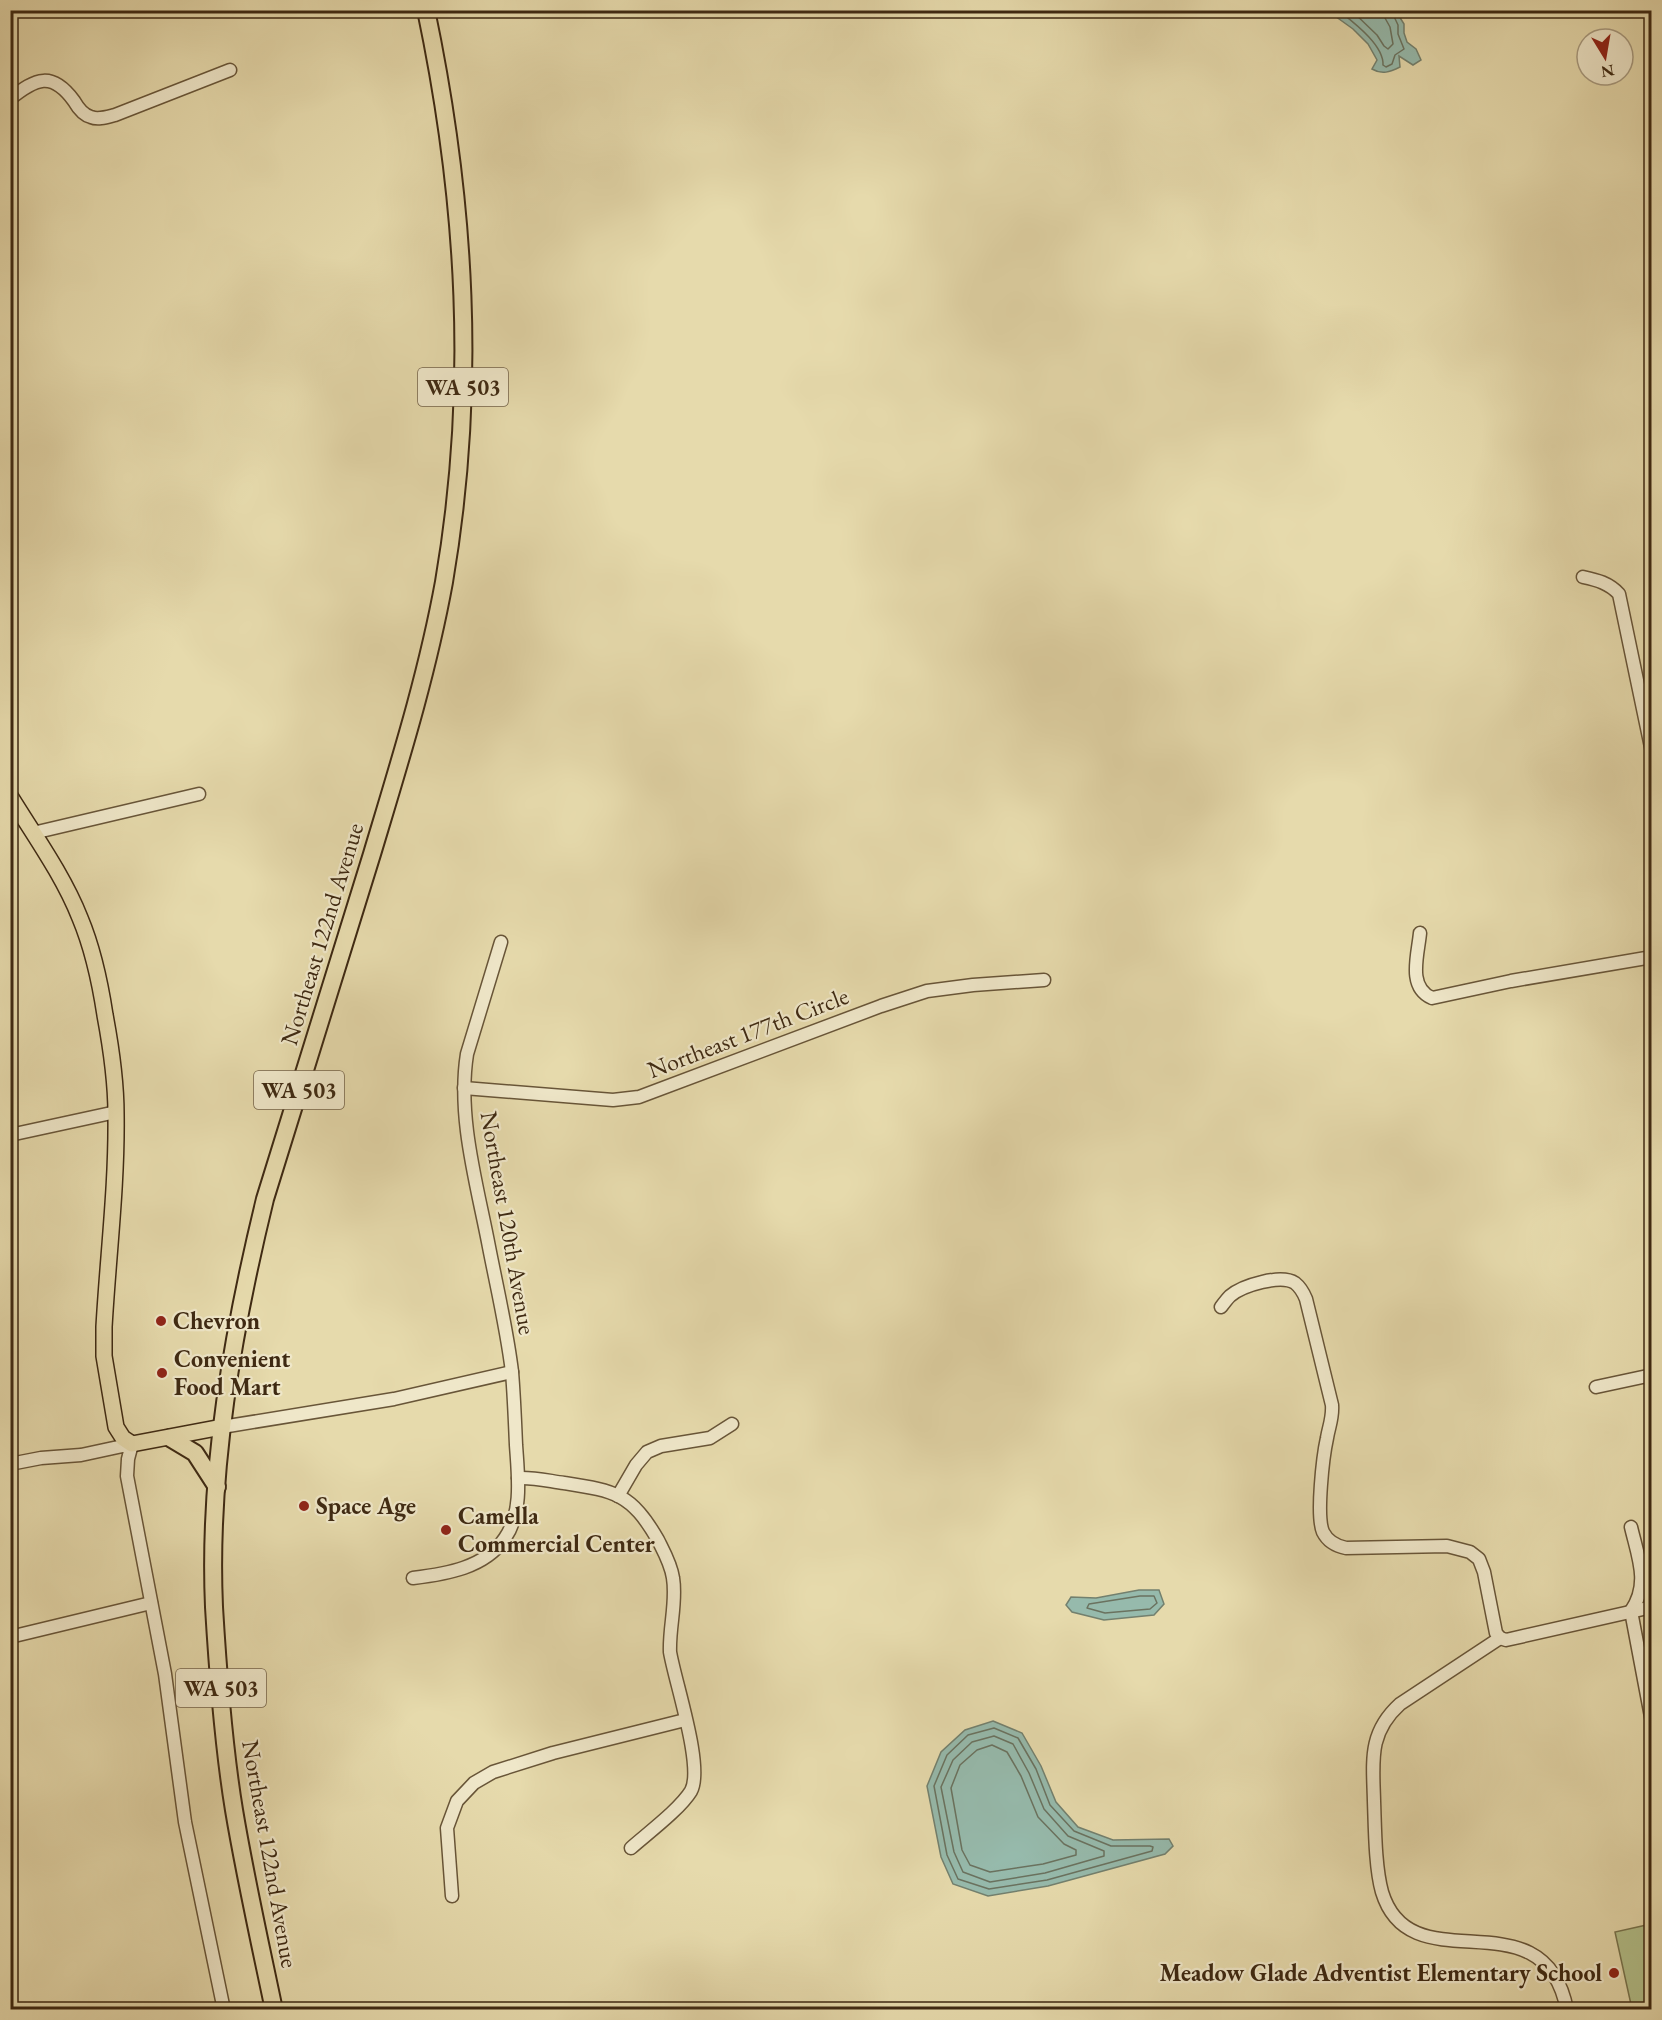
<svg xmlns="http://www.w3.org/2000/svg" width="1662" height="2020" font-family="'EB Garamond',serif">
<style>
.green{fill:#b3c08a;stroke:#78744e;stroke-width:1.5}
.water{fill:#96baac;stroke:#73806e;stroke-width:1.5}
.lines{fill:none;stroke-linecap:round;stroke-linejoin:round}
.shore{stroke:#6a725f;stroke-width:1.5}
.minor-casing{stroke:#685538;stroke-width:15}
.major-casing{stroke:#3e2912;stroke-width:18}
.highway-casing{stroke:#3e2912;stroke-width:20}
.minor{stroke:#efe7c9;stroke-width:12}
.major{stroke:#e6daac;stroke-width:15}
.highway{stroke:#e6daac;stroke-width:16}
.poi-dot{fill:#8f2418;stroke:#efe7c9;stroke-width:2}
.labels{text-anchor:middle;stroke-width:4.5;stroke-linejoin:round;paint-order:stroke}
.shield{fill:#efe7c9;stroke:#736249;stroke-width:1.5}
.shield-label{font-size:22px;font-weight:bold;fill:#3e2912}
.street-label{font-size:24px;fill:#3e2912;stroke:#efe7c9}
.poi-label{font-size:24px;font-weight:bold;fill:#3e2912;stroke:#efe7c9;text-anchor:start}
</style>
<rect width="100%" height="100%" fill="#e6daac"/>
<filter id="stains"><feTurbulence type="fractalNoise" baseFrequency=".00333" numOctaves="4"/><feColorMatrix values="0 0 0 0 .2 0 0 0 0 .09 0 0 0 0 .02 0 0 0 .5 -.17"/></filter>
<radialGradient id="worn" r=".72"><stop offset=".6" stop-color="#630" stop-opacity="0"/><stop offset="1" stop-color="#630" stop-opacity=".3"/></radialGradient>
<!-- green -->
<path class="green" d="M1651,1924v85h-19l-17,-77z"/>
<!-- water -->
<g class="water">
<path d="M1328,11h68l8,13v9l3,9 9,7 5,11 -8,5 -14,-9 1,11c-10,5 -18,8 -28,2l5,-9 -9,-16 -15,-15z"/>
<path d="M1139,1590h20l5,14 -10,11 -50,5 -32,-8 -6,-7 5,-8 25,1z"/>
<path d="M993,1721l29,12 19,33 15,36 22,25 35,13 56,-1 4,7 -8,8 -117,32 -60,10 -35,-12 -12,-27 -14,-71 14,-34 24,-22z"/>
</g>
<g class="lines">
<!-- shore -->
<g class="shore">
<path d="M1338,10c15,12 46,35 45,55l3,2 6,-3 3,-9 9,-6 -6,-15v-9l-7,-15"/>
<path d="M1351,10l26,25 7,11 4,3 5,-5 -3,-17 -5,-9 -1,-8"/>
<path d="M1140,1596h14l3,7 -7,6 -45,4 -18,-5 2,-4z"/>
<path d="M994,1728l24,10 18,31 14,36 24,26 37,15h39l3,1 -1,4 -105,29 -58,9 -31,-10 -11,-24 -13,-69 13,-31 21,-20z"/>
<path d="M994,1736l19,8 16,29 15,36 24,27 36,15v5l-59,17 -55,9 -27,-10 -9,-20 -13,-65 12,-27 19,-18z"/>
<path d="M992,1745l15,7 14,24 17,41 26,27 12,6v5l-33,9 -53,8 -20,-7 -8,-15 -11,-62 9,-23 17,-15z"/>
</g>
<defs>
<g id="minor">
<path d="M10,99c26,-21 42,-28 64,2 4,7 9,14 17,16 7,3 16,0 24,-2l115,-45"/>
<path d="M1583,577c14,3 26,6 36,17l33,158"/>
<path d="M33,833l166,-39"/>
<path d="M1420,933c-2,22 -13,54 12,65l79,-17 141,-24"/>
<path d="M464,1088l149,12 26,-3 242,-91 46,-15 46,-6 71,-5"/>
<path d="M10,1135l106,-23"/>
<path d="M1221,1307c3,-4 6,-8 9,-11 13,-11 51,-22 65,-13 5,4 9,11 11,16l26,106c1,13 -3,21 -5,33 -4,18 -11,78 -4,94 5,10 13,14 23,16l101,-2 23,6 9,7 5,13 12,61 4,5"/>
<path d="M1596,1387l56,-12"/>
<path d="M222,1427l172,-28 118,-27"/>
<path d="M10,1464l31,-6 40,-3 51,-11 -4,15 -1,17 38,198 20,148 39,188"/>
<path d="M518,1478c15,-1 31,3 46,5 51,8 67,10 94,57 6,12 13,24 15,38 4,24 -4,49 -3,74 5,30 34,115 21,139 -11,18 -43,42 -60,57"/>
<path d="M618,1496l18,-31 11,-13 14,-6 49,-8 22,-14"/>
<path d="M1631,1527c7,30 19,57 0,84l21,111"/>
<path d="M413,1578c33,-4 72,-10 92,-40 18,-26 13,-63 11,-93 -1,-24 -2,-49 -4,-73 -5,-42 -15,-84 -23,-125 -12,-63 -32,-130 -22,-193l34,-112"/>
<path d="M10,1637l141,-34"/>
<path d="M1500,1638l-100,66c-32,29 -27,57 -26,97 1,26 1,66 8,91 29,96 162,-2 185,118"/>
<path d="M1500,1638l6,2 146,-33"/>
<path d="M452,1896l-5,-68 10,-27 17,-18 19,-11 60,-19 132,-33"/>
</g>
<path id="major" d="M10,796c24,39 53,79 70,122 13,31 20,64 25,97 6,32 11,66 11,99 1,71 -8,142 -12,213v29l12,71 7,11 9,6 90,-17"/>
<g id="highway">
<path d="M170,1438l25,15 22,34"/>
<path d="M274,2010c-14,-67 -29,-134 -40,-200 -11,-67 -16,-136 -20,-203 -6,-136 19,-277 51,-408 36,-115 72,-230 107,-345 27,-90 55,-179 72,-272 33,-193 22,-381 -18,-572"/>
</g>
</defs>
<!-- minor casing -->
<use href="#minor" class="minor-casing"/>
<!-- major casing -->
<use href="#major" class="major-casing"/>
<!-- highway casing -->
<use href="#highway" class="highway-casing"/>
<!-- minor -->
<use href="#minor" class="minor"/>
<!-- major -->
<use href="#major" class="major"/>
<!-- highway -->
<use href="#highway" class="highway"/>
</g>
<!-- markers -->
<g class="poi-dot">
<circle cx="161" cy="1321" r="6"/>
<circle cx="162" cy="1373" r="6"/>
<circle cx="304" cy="1506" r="6"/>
<circle cx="446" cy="1530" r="6"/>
<circle cx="1614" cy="1973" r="6"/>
</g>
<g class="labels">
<!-- shield labels -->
<g class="shield">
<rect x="418" y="368" width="90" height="38" rx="4.5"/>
<rect x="254" y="1071" width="90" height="38" rx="4.5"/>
<rect x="176" y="1669" width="90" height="38" rx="4.5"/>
</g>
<g class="shield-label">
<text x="463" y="395">WA 503</text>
<text x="299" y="1098">WA 503</text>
<text x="221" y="1696">WA 503</text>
</g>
<!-- street labels -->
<g class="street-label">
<text transform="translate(322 934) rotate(-73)" y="8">Northeast 122nd Avenue</text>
<text transform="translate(748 1033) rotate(-21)" y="8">Northeast 177th Circle</text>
<text transform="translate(508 1223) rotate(80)" y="8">Northeast 120th Avenue</text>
<text transform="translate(270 1854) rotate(80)" y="8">Northeast 122nd Avenue</text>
</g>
<!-- poi labels -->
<g class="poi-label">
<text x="173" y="1329">Chevron</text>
<text x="174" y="1367">Convenient<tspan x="174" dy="28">Food Mart</tspan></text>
<text x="316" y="1514">Space Age</text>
<text x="458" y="1524">Camella<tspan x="458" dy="28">Commercial Center</tspan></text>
<text x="1602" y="1981" text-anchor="end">Meadow Glade Adventist Elementary School</text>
</g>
</g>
<!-- margin -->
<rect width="1662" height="2020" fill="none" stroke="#e6daac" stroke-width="36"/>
<rect x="12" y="12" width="1638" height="1996" fill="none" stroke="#3e2912" stroke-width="3"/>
<rect x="18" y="18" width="1626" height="1984" fill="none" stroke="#3e2912" stroke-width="1.5"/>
<!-- north arrow -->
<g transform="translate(1605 57) rotate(169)"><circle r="28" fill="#efe7c9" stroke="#a89b80" stroke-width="1.5"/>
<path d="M0-4.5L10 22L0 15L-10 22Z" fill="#8f2418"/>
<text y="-9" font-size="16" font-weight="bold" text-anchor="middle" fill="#3e2912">N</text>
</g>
<rect width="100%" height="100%" filter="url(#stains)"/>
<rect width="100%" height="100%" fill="url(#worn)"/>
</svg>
